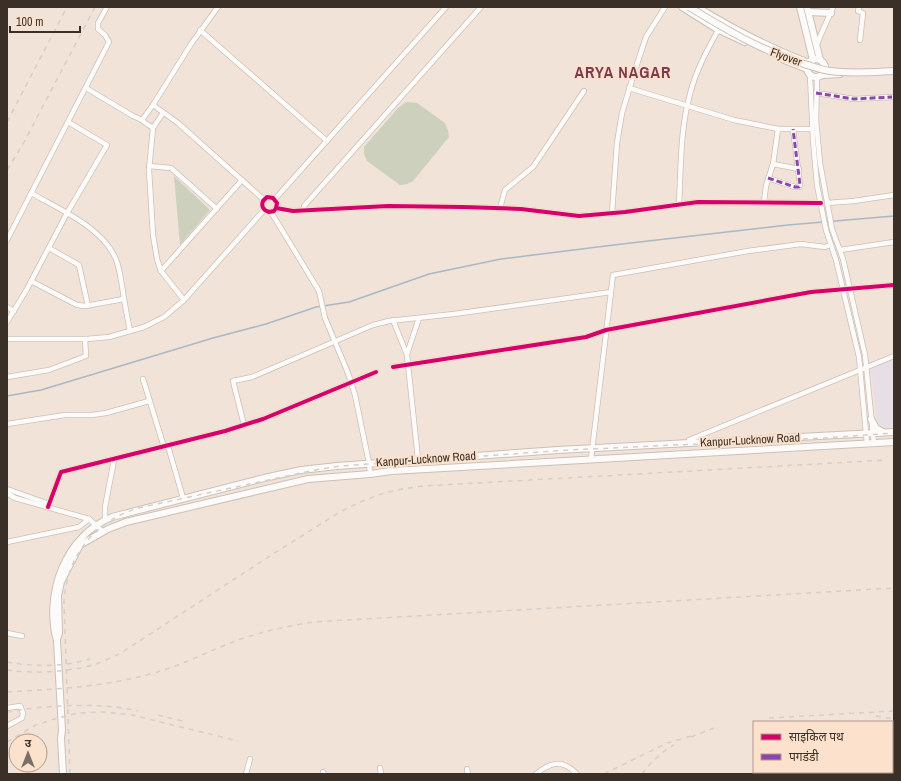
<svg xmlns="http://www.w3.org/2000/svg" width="901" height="781" font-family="'Archivo Narrow','Noto Sans Devanagari',sans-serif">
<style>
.commercial{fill:#e8dee5}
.green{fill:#cdd0bc}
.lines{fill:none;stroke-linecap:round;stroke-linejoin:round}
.stream{stroke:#aab8c6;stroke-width:1.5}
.minor-casing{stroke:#cbc0b7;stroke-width:6}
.major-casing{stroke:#cbc0b7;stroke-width:8}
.minor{stroke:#fdfbf9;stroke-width:4.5}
.major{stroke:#fdfbf9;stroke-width:6}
.rail{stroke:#d3cfcb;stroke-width:1.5;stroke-dasharray:5 5;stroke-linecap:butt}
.major-bridge-casing{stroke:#cbc0b7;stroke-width:8;stroke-linecap:butt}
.major-bridge{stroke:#fdfbf9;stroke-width:6}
.quiet{stroke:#8e44ad;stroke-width:3;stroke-dasharray:6 3;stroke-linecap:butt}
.cycleway-casing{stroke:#fce2cd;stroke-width:6}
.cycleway{stroke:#d6006c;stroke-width:4}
.labels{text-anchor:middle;stroke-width:4;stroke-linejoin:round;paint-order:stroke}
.street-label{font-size:12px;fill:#3a3028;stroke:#fce2cd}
.district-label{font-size:16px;font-weight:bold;letter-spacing:1px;fill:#7f3951;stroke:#fce2cd}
</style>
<rect width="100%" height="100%" fill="#f2e3d8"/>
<!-- commercial -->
<path class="commercial" d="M894,359v68l-10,1 -7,-7 -6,-53z"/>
<!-- green -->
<g class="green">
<path d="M406,102l11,1 28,20 3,7 1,7 -36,44 -6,3 -7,1 -33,-24 -3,-7v-7l34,-39z"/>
<path d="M174,176l36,34 -30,35z"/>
</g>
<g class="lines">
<!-- stream -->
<path class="stream" d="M7,396l34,-6 172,-52 53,-14 50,-17 33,-5 80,-28 72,-15 121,-15 166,-19 106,-9"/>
<defs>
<g id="minor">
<path d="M859,7l-1,4 5,2 -3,27"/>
<path d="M200,30l127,111"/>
<path d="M816,46l17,-39"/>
<path d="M810,75l3,65 4,45 9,45 10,30 23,97 8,87"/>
<path d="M817,78l-1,42 4,43 12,66 11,30 22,96 9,89"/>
<path d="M86,88l47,28 9,4 2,2 9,6"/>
<path d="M629,88l105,32 44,9h34"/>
<path d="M816,93l38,6 38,-2"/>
<path d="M153,105l25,18 86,77"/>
<path d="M163,113l-10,15 -4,42 4,65 4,24 4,12 23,29"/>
<path d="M142,120l11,-15 38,-61 27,-37"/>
<path d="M773,164l26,5"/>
<path d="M149,166l22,2 46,41"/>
<path d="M768,178l27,9h4l1,-2 -7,-56"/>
<path d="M31,193c28,16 68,33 83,62 5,9 6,21 8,30 2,16 5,31 8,46"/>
<path d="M275,199l171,-192"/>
<path d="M764,202l2,-16 7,-22 5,-35"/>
<path d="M827,203l27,-2 40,-6"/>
<path d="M679,204c2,-36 1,-74 11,-110 6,-24 18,-46 30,-67"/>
<path d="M276,208l1,-5 -4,-5 -6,-1 -4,4c-2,5 0,9 6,11l5,-1 2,-3 17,3 95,-5 75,1 58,2 58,7 46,-4 73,-10 123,1"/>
<path d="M500,208l5,-18 28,-23 51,-76"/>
<path d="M304,210v-4l177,-199"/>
<path d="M271,212l48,79 6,27 23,55 7,22 14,68 1,11"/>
<path d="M612,213l5,-70 5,-30 13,-43 11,-33 19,-30"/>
<path d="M7,240l102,-198 -4,-7 -7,-6v-6l9,-16"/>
<path d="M49,248l30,17 9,41"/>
<path d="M840,250l54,-8"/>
<path d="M161,271l81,-91"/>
<path d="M31,281l46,24 8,1 39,-7"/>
<path d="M7,307l7,4"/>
<path d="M393,320l14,35 11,104"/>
<path d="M7,322l20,-33 40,-76 40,-68 -39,-23"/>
<path d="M7,339h80l22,-2 35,-10 20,-10 20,-17 80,-90"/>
<path d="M407,354l12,-36"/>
<path d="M393,367l193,-30 20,-7 205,-38 83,-7"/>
<path d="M7,377l42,-7 37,-14 -1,-17"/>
<path d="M143,379l21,68"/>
<path d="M7,424l58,-9h27l14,-2 43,-12"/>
<path d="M244,425l-11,-44 19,-4 121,-52 16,-4 65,-7 157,-22"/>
<path d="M689,443v-3l205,-84"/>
<path d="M168,446l15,52"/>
<path d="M591,459l22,-184 135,-24 53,-7 24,3 5,-2"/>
<path d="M7,489l42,15"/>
<path d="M7,493l8,5 74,21 14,13"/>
<path d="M48,507l13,-35 164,-41 38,-12 113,-47"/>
<path d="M105,519v-12l9,-47"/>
<path d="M7,542l72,-15 10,-8"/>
<path d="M7,633l15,3"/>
<path d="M7,708l13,-2 3,7 -1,5 -15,8"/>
<path d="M380,768l1,6"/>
<path d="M467,769l1,5"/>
<path d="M323,772l1,2"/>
<path d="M778,772v2"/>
<path d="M887,772l1,2"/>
<path d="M246,774l4,-15"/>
<path d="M536,774c15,-12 26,-15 41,0"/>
</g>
<g id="major">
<path d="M682,7l35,22 28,13"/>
<path d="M697,7c36,22 73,41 112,56"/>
<path d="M800,7l13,53"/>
<path d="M807,7l13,53"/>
<path d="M809,12l22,1"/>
<circle cx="816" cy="68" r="9"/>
<path d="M784,60l23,9"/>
<path d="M823,75l17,-1"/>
<path d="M871,419l5,9 7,4"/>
<path d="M57,639l2,-6 -1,-38 3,-13 19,-37 28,-16 18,-7 182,-43 62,-5 21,-3 503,-29"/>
<path d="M63,774l-2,-36 1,-8 -5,-89c-13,-47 8,-105 55,-124l152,-39 37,-8 36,-4 221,-16 336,-18"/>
</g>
</defs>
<!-- minor casing -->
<use href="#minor" class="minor-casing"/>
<!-- major casing -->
<use href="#major" class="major-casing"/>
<!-- minor -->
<use href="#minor" class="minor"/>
<!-- major -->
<use href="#major" class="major"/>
<!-- rail -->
<g class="rail">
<path d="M7,122l60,-115"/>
<path d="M7,170l16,-26 72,-137"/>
<path d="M7,662c26,5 58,5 83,-3"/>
<path d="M7,670c27,4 63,2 89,-6 8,-3 17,-7 25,-11l152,-99 67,-42 20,-10 21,-8 21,-5 21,-3 464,-26"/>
<path d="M7,692c50,-3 98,-5 147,-19 32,-9 62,-26 93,-36 22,-7 43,-11 65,-15l582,-34"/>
<path d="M7,712c39,-7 93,-10 131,-1"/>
<path d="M158,715l28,7"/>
<path d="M876,716l18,3"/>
<path d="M769,718l125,-7"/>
<path d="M691,737l23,-9"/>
<path d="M7,742l27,-16 20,-7 24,-6 25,-1 29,3 106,26"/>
<path d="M70,774l-6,-172c3,-47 30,-80 74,-94l177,-38 25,-4 229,-16 255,-12 70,-5"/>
<path d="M604,774l63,-31 28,-8"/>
<path d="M642,774c9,-12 19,-22 32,-29"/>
</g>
<defs>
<path id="major-bridge" d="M689,7c38,23 71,43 115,57 8,2 17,6 26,7 21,3 43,1 64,0"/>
</defs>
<!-- major-bridge casing -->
<use href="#major-bridge" class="major-bridge-casing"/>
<!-- major-bridge -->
<use href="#major-bridge" class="major-bridge"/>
<!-- quiet -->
<g class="quiet">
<path d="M816,93l38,6 38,-2"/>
<path d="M768,178l27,9h4l1,-2 -7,-56"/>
</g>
<defs>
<g id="cycleway">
<path d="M276,208l1,-5 -4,-5 -6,-1 -4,4c-2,5 0,9 6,11l5,-1 2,-3 17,3 95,-5 75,1 58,2 58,7 46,-4 73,-10 123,1"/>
<path d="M393,367l193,-30 20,-7 205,-38 83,-7"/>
<path d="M48,507l13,-35 164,-41 38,-12 113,-47"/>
</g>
</defs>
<!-- cycleway casing -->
<use href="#cycleway" class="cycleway-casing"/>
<!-- cycleway -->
<use href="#cycleway" class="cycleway"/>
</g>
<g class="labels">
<!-- street labels -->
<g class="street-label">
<text transform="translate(786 57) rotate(20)" y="4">Flyover</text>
<text transform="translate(750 440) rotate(-3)" y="4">Kanpur-Lucknow Road</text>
<text transform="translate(426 459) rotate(-4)" y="4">Kanpur-Lucknow Road</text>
</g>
<!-- district labels -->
<g class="district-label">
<text x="623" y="78">ARYA NAGAR</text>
</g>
</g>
<!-- border -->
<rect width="901" height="781" fill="none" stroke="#3a3028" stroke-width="16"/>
<!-- legend -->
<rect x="753" y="721" width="140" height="52" fill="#fce2cd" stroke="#ae9b8b"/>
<rect x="761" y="734" width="20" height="6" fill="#d6006c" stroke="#ae9b8b"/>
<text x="789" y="741" font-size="12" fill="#3a3028">साइकिल पथ</text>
<rect x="761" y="754" width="20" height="6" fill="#8e44ad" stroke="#ae9b8b"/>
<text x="789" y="761" font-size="12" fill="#3a3028">पगडंडी</text>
<!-- north arrow -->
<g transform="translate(28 753)"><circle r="19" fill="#fce2cd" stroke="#ae9b8b"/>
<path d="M0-3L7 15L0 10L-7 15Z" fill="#7a6f66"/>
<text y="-6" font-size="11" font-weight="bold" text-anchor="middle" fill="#3a3028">उ</text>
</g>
<!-- scale -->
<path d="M10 26v6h70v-6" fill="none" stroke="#3a3028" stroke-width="2"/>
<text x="16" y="26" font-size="12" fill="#3a3028" stroke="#fce2cd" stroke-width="3" paint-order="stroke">100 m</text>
</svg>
